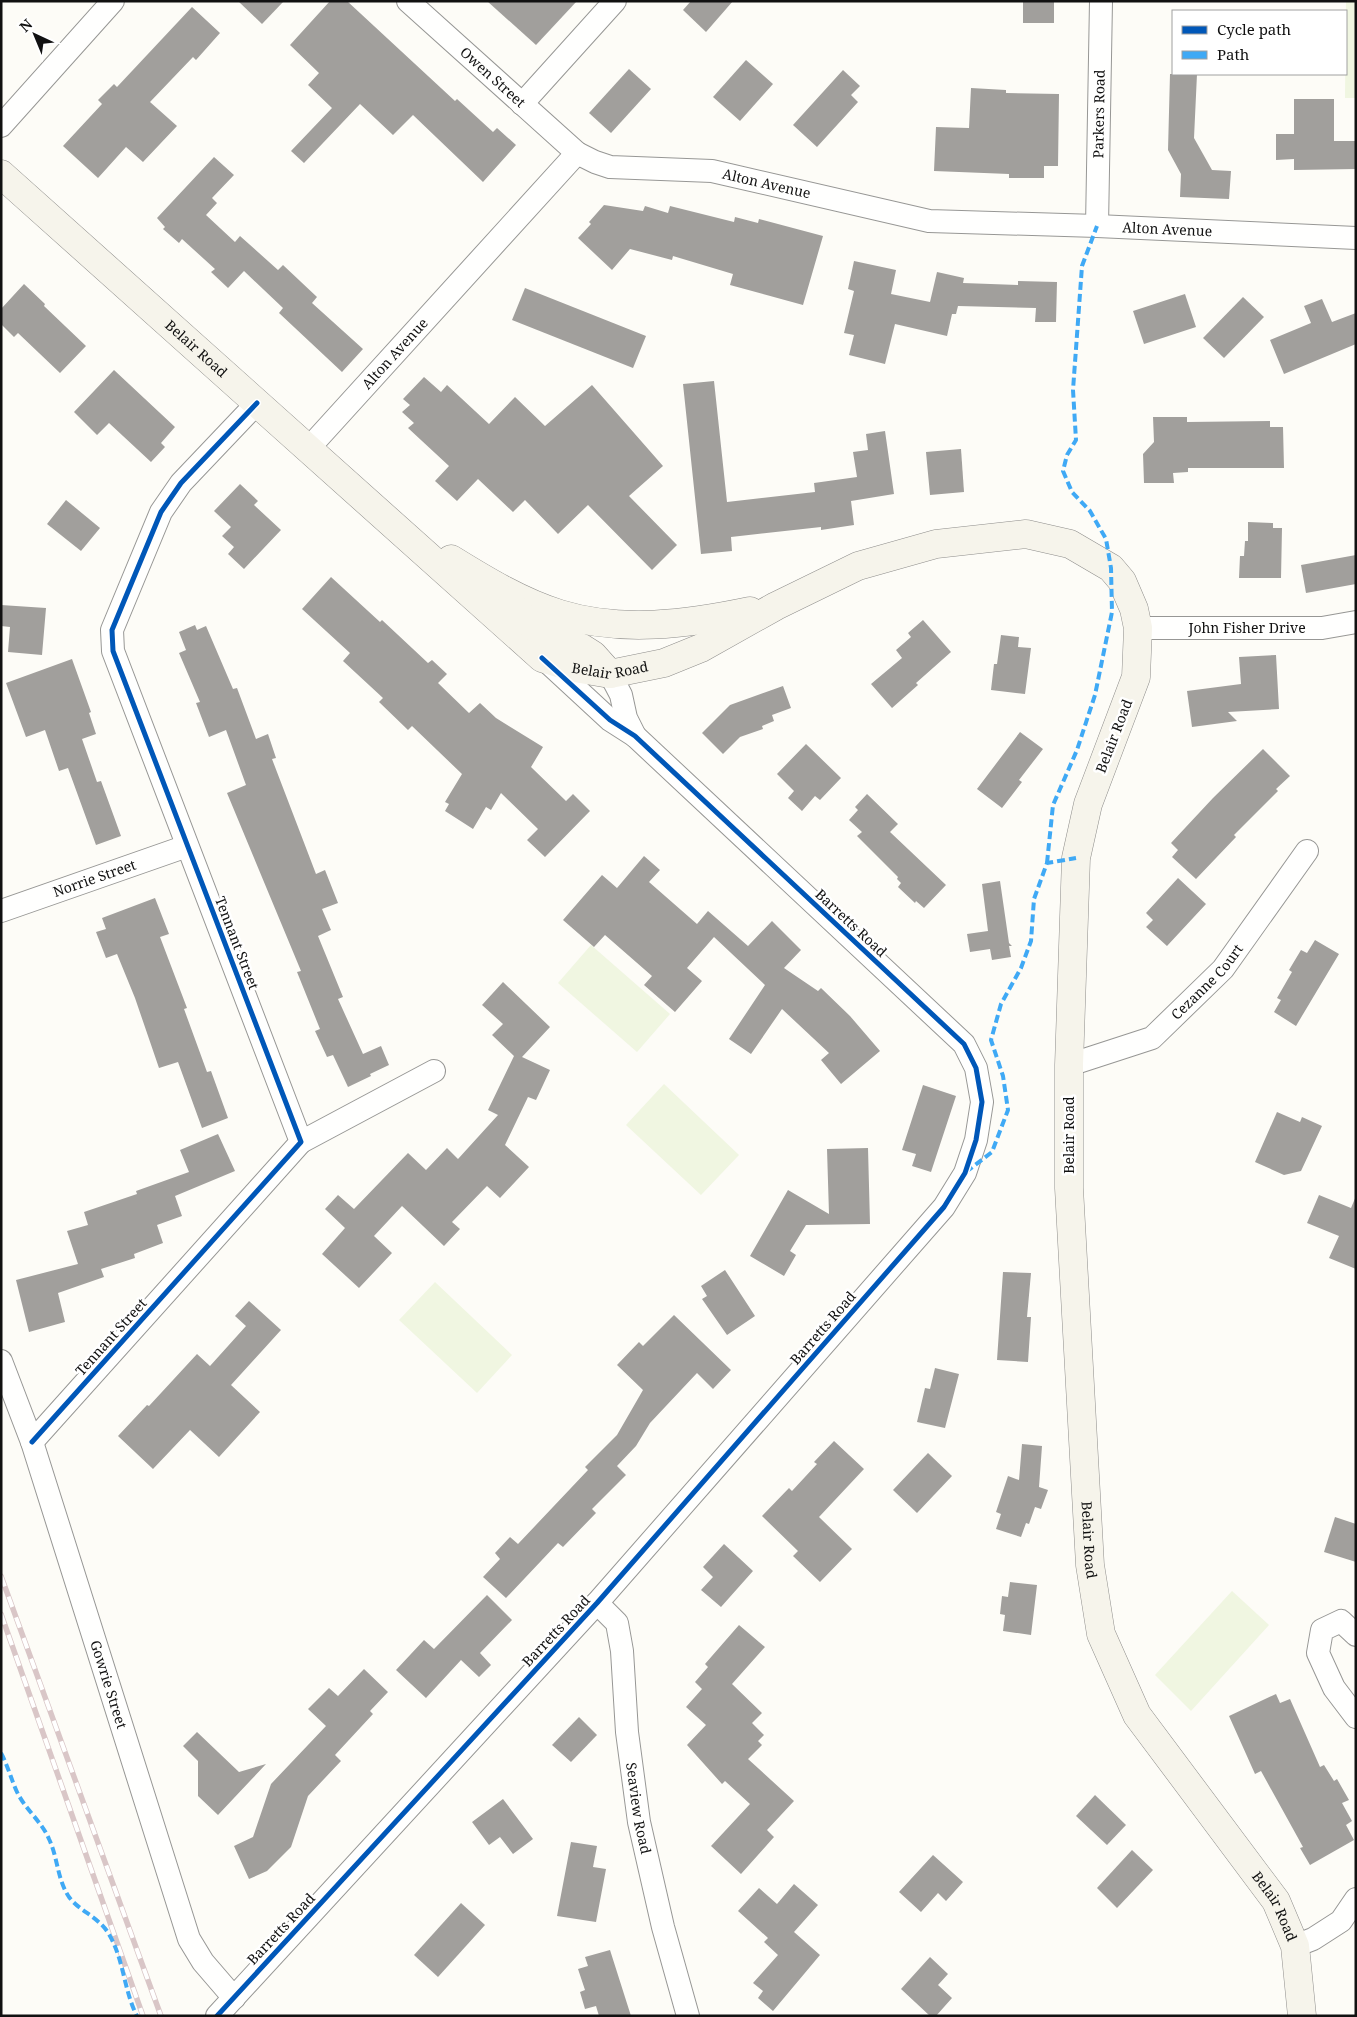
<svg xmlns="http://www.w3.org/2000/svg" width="1357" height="2017" font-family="'Noto Serif',serif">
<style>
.pitch{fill:#f0f6e1}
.building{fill:#a19f9c}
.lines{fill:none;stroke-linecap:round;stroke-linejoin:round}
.minor-casing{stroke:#979795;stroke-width:24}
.secondary-casing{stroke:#8e8d8b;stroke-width:29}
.minor{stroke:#fffffe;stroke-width:22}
.secondary{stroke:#f6f4eb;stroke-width:28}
.rail-casing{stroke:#d9c6c7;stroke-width:5.5}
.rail{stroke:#fff;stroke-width:4;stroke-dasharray:11;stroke-linecap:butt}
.quiet{stroke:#3fa9f5;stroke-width:4;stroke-dasharray:8 4;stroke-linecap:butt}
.cycleway-casing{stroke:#fff;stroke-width:8}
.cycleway{stroke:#0057b8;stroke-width:5}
.labels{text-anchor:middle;stroke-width:5;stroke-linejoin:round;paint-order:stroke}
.street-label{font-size:14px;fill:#111;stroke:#fff}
</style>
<rect width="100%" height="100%" fill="#fdfcf7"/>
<!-- pitch -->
<g class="pitch">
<path d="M1346,1h10v97h-11z"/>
<path d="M591,945l79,69 -33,38 -79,-69z"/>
<path d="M664,1084l75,71 -38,40 -75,-70z"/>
<path d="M435,1282l77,73 -35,38 -78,-73z"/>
<path d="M1232,1591l37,34 -78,86 -36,-36z"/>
</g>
<!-- building -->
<g class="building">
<path d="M238,1h46l-22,23z"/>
<path d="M330,1h17l108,100 2,-2 36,33 4,-4 19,17 -33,37 -70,-67 -20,20 -33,-31 -56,59 -13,-12 41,-43 -24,-23 11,-12 -29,-28z"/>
<path d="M487,1h90l-41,44z"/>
<path d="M691,1h42l-27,31 -23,-22z"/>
<rect x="1023" y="1" width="31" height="22"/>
<path d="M192,7l28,26 -24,27 -3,-3 -43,45 27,24 -34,36 -17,-15 -28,31 -35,-32 39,-42 -4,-4 16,-16 3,3z"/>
<path d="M746,60l27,24 -33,37 -27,-24z"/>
<path d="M629,69l22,20 -40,44 -22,-20z"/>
<path d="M843,70l17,16 -9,9 7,7 -41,45 -24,-22z"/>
<path d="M1170,74h27l-3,64 18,32 19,1 -2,28 -49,-2 1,-23 -13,-24z"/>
<path d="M971,88l35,2v3l53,1 -1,72h-14v12h-35v-4l-75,-3 2,-44 33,1z"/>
<path d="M1294,99h40v42h22v28l-62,1v-11l-18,1v-26h18z"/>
<path d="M214,157l20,18 -22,23 5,5 -11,12 29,27 5,-6 38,34 5,-5 34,32 -5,6 51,46 -21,23 -63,-59 4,-5 -39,-37 -16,17 -17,-16 4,-3 -33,-30 -3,4 -16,-14 2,-2 -8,-9z"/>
<path d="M604,205l39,6 2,-5 23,7 2,-7 64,16 1,-5 23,6 1,-4 64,17 -20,69 -73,-20 3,-11 -60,-18 -1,4 -42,-11 -18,21 -34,-32 13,-14 -2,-2z"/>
<path d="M854,261l42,9 -5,24 39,8 7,-30 27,6 -1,5 55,2v-4l39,1 -1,40h-21l1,-14 -78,-2 -2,8h-4l-5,22 -52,-12 -10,40 -36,-9 5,-20 -10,-2 10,-42 -6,-2z"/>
<path d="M24,284l21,20 -1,2 42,40 -26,27 -42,-40 -4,4 -13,-13v-15z"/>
<path d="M525,288l121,48 -13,32 -121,-48z"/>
<path d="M1185,294l11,33 -52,17 -11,-33z"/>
<path d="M1243,297l21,20 -40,41 -21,-20z"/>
<path d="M1322,299l10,23 24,-9v31l-72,30 -14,-34 41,-17 -7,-17z"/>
<path d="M114,370l61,57 -14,16 4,4 -14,15 -42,-39 -12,12 -23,-23z"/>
<path d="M424,377l17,15 6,-7 42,39 26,-27 30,29 47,-41 71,81 -34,30 48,49 -25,25 -64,-65 -30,29 -33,-34 -12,12 -35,-33 -21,22 -22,-20 14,-15 -41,-38 6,-5 -12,-11 8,-7 -7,-6z"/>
<path d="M714,381l13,121 88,-10 -1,-9 43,-6 -4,-25 15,-2 -2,-16 19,-3 9,63 -43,7 3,24 -33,5v-3l-90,10 1,14 -31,3 -18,-170z"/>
<path d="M1153,417h34v5l83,-1v6h13l1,41h-96v4l-15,1 1,10h-30l-1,-29 11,-12z"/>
<path d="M961,449l3,43 -34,3 -4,-43z"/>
<path d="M240,484l18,17 -4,4 27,25 -37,39 -16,-15 6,-7 -12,-11 9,-9 -17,-16z"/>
<path d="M66,500l34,28 -19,23 -34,-27z"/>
<path d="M1248,522l25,1v5h9l-1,50h-42l1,-22h4l1,-15h3z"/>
<path d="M1356,555v29l-50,9 -5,-28z"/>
<path d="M331,577l49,45 2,-2 46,43 4,-3 15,14 -9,9 31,30 11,-10 16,15 47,29 -12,20 35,34 7,-7 17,17 -45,46 -18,-17 11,-11 -37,-36 -10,17 -5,-3 -13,22 -28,-18 4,-7 -4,-2 17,-28 -50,-48 -4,4 -29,-28 4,-4 -40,-37 7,-8 -48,-44z"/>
<path d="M1,605l45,3 -4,47 -34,-3 2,-25 -9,-1z"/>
<path d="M923,620l28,32 -35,31 2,2 -26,23 -21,-24 31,-26 -6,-8 15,-13 -3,-4z"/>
<path d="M195,625l2,5 9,-4 27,63 4,-1 19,51 12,-5 8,24 -4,1 44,115 9,-4 13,33 -16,6 9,21 -13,6 25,61 -5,2 25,55 18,-8 8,19 -19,9 1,2 -23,11 -15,-32 -6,2 -12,-26 5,-2 -23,-57 4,-1 -74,-178 19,-8 -20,-55 -17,7 -13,-34 4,-1 -21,-49 7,-3 -7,-18z"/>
<path d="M1001,635l18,2 -1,10 13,1 -6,46 -34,-4 3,-26h3z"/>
<path d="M1276,655l3,54 -51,3 9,9 -45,6 -5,-36 54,-7 -2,-27z"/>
<path d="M72,659l19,53 -2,1 7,21 -14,5 15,43 4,-1 20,55 -25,9 -28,-77 -9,3 -14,-41 -19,7 -20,-54z"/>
<path d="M783,686l8,22 -19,7 2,6 -12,5 1,3 -23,8 -17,17 -21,-21 28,-28z"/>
<path d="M1020,732l23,17 -24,31 3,2 -20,26 -25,-19z"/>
<path d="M806,744l35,34 -21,22 -5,-4 -13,15 -14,-13 6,-7 -17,-17z"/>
<path d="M1263,749l27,27 -14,13 2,2 -44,44 2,2 -40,42 -24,-22 6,-7 -7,-7 42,-45z"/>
<path d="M867,794l31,30 -8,8 56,53 -22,23 -8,-7 -1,2 -17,-16 3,-4 -4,-4 1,-2 -41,-41 5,-4 -13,-12 9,-10 -3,-3z"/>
<path d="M644,856l16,14 -11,12 48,42 11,-13 40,35 24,-25 29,29 -17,18 34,23 3,-3 29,28 30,35 -39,33 -20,-24 8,-7 -47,-44 -31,45 -22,-15 36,-54 -51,-48 -27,31 15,13 -27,31 -31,-27 8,-9 -47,-41 -11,12 -31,-27 39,-45 15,13z"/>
<path d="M1178,878l28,26 -39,42 -21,-19 7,-7 -7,-7z"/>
<path d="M1000,881l9,62 3,3h-3l2,11 -19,3 -2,-11 -20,3 -3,-18 21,-3 -6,-47z"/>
<path d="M155,898l14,36 -9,3 27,71 -3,1 23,63 4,-1 17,47 -26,10 -24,-66 -19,6 -24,-70 -18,-44 -11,4 -10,-26 10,-3 -4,-11z"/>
<path d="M1315,940l24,14 -43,72 -22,-14 7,-12 -4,-2 15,-26 -3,-2 12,-20 6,3z"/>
<path d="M503,982l47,45 -28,30 28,13 -14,30 -8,-3 -23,48 24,22 -29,31 -13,-12 -35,36 8,7 -16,17 -42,-40 -28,30 18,17 -33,35 -37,-34 23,-26 -20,-19 13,-14 16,14 54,-56 18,17 21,-22 11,11 40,-44 -10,-5 26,-54 -22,-21 11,-11 -21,-19z"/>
<path d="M923,1085l33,11 -25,76 -19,-6 4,-12 -14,-4z"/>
<path d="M1277,1112l23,10 2,-5 20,9 -21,45 -17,4 -29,-13z"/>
<path d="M218,1134l17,37 -60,25 7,20 -25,9 6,18 -29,11 1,4 -34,11 3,8 -46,16 7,29 -36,10 -13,-52 62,-16 -11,-33 21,-6 -4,-13 53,-18 -1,-3 53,-19 -9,-22z"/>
<path d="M868,1148l2,76 -64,1 -16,26 6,4 -12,21 -34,-20 38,-66 41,24 -2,-65z"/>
<path d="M1319,1195l32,13 5,-12v73l-27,-11 10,-22 -32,-13z"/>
<path d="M725,1270l30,46 -28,19 -25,-36 5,-3 -6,-10z"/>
<path d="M1003,1272l28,1 -4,44h4l-3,45 -31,-2z"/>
<path d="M249,1301l32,29 -50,55 29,27 -41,45 -29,-27 -37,39 -35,-33 29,-31 2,1 48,-52 13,12 36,-40 -11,-10z"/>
<path d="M674,1315l57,55 -18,19 -16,-16 -47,50 -14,23 -19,20 9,9 -34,34 4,4 -33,34 -5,-4 -52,55 -23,-21 17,-18 -5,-6 15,-16 8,7 70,-74 -3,-3 32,-32 26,-45 -26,-25 22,-23 4,4z"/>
<path d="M935,1368l24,6 -14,54 -28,-6 8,-34 5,1z"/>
<path d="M834,1441l30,28 -45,48 33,32 -32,33 -27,-26 5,-5 -36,-35 27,-28 3,3 25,-27 -3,-2z"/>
<path d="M1022,1444l20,2 -3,41 9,3 -7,19 -6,-2 -6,17 -3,-1 -5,14 -25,-8 5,-15 -5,-2 12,-36 11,4z"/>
<path d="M928,1453l24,23 -35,37 -24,-23z"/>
<path d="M1335,1517l21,7v38l-32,-10z"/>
<path d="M724,1544l29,27 -32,36 -20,-17 12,-13 -10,-10z"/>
<path d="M1010,1582l27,3 -6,50 -28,-4 2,-16 -5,-1 2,-18 6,1z"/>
<path d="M487,1595l25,25 -32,33 11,12 -12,12 -18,-17 -35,38 -30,-28 28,-30 10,9z"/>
<path d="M739,1625l26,22 -33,37 30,29 -10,10 12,12 -6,6 4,4 -14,14 46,42 -27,29 7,7 -33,37 -30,-28 39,-42 -25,-23 -3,3 -35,-39 19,-20 -20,-18 16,-18 -7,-7 13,-15 -3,-3z"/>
<path d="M364,1669l24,23 -18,19 3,3 -38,41 6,6 -33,35 -17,51 -24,24 -18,8 -15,-33 19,-9 18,-53 55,-58 -18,-17 21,-21 9,8z"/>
<path d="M1276,1694l4,9 10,-4 30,68 4,-2 10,16 3,-2 12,21 -7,3 10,18 -6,4 8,15 -44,25 -10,-17 3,-1 -42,-76 -6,3 -26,-58z"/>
<path d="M579,1717l18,18 -26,27 -19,-17z"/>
<path d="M197,1732l42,40 27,-8 -48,51 -20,-19v-35l-15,-15z"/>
<path d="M1095,1795l31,30 -19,20 -31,-29z"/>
<path d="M503,1799l30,40 -20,15 -13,-17 -11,8 -17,-23z"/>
<path d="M571,1842l26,4 -4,21 13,2 -10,53 -39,-6z"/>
<path d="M1132,1850l21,20 -36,38 -20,-20z"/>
<path d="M933,1855l30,27 -17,19 -8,-8 -17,19 -22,-20z"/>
<path d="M794,1884l24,21 -24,27 26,23 -47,56 -15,-13 5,-7 -10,-8 25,-28 -14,-13 4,-4 -30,-27 21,-23 18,16z"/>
<path d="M461,1903l24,22 -47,52 -24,-22z"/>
<path d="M610,1950l21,66h-32l-3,-10 -11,3 -5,-17 5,-2 -7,-21 10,-3 -3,-9z"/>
<path d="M930,1957l18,17 -10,11 14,13 -16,18h-6l-29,-27z"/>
</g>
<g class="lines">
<defs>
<g id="minor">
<path id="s1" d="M408,1l169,152"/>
<path d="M522,104l93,-103"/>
<path d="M1,126l112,-125"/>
<path id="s2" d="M1097,226l4,-225"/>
<path id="s3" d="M308,449l269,-296 18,9 15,5 102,4 217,50 168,5 259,12"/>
<path id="s4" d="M1138,628h184l34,-6"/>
<path d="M610,674l11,21 5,23 9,18"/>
<path id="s5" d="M1,911l186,-65"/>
<path id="s6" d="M1069,1065l83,-27 71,-69 84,-118"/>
<path d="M301,1142l133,-71"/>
<path id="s7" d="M1,1361l31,81 157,497 14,23 31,36"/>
<path d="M32,1442l269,-300 -188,-491 -1,-21 49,-118 20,-29 76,-80"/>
<path id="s8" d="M597,1603l20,20 5,28 5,81 12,90 24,105 25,89"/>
<path d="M1356,1635l-15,-14 -19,9 -4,23 16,35 22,29"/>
<path d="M1295,1946l18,-7 28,-18 15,-22"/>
<path d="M217,2016l380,-413 347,-396 21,-34 11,-33 6,-38 -6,-34 -12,-24 -329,-308 -25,-16 -66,-61"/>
</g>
<g id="secondary">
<path id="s9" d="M1,174l541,484 33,10 35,6 54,-11 37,-15 75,-42 82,-40 78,-22 90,-10 44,10 41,24 11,13 12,28 4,19 -2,49 -48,127 -12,54 -7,207v123l21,377 11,69 36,81 139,186 19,45 7,70"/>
<path d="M451,559c34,21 70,43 109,55 62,19 128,10 190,-3"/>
<path d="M511,605l23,22 20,10 28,11 11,7 17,19"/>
</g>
</defs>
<!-- minor casing -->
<use href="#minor" class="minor-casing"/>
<!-- secondary casing -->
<use href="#secondary" class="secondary-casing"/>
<!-- minor -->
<use href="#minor" class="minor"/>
<!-- secondary -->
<use href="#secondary" class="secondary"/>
<defs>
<g id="rail">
<path d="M1,1576l160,440"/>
<path d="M1,1614l142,402"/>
</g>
</defs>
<!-- rail casing -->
<use href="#rail" class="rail-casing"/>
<!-- rail -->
<use href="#rail" class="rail"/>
<!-- quiet -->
<g class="quiet">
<path d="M1047,863l6,-58 24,-55 18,-55 17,-83 -1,-44 -5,-29 -16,-28 -18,-19 -9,-21 4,-16 9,-15 -3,-50 9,-124 15,-40"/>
<path d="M966,1172l26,-20 16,-42 -5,-34 -12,-36 10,-36 20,-36 10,-27 3,-42 13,-36 29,-5"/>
<path d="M1,1753c7,13 10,26 16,39 8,17 25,30 32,47 9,19 8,40 20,58 11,15 31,20 41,39 14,25 14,55 27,80"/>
</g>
<defs>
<g id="cycleway">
<path d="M32,1442l269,-300 -188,-491 -1,-21 49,-118 20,-29 76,-80"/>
<path d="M217,2016l380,-413 347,-396 21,-34 11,-33 6,-38 -6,-34 -12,-24 -329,-308 -25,-16 -68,-62"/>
</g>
</defs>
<!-- cycleway casing -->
<use href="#cycleway" class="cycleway-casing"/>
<!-- cycleway -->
<use href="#cycleway" class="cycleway"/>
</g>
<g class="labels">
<!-- street labels -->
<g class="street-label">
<text dy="5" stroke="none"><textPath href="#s1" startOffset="114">Owen Street</textPath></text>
<text dy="5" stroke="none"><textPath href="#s2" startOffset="112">Parkers Road</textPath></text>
<text dy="5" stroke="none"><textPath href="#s3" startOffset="594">Alton Avenue</textPath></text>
<text dy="5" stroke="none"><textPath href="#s3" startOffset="999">Alton Avenue</textPath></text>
<text dy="5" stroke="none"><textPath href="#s9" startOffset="262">Belair Road</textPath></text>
<text dy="5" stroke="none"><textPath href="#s3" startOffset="129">Alton Avenue</textPath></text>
<text dy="5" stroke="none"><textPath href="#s4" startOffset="109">John Fisher Drive</textPath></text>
<text dy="5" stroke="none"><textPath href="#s9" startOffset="796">Belair Road</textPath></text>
<text transform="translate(1114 736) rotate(-69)" y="5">Belair Road</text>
<text dy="5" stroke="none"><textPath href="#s5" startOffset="99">Norrie Street</textPath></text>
<text transform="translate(851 923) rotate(43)" y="5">Barretts Road</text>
<text transform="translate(237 943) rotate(69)" y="5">Tennant Street</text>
<text dy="5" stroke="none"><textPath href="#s6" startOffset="166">Cezanne Court</textPath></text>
<text transform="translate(1069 1135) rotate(-90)" y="5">Belair Road</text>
<text transform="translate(823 1328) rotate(-49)" y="5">Barretts Road</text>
<text transform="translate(111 1337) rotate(-48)" y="5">Tennant Street</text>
<text dy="5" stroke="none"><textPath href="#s9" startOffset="2322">Belair Road</textPath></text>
<text transform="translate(556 1631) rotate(-47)" y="5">Barretts Road</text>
<text dy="5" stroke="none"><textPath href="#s7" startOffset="341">Gowrie Street</textPath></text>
<text dy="5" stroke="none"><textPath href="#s8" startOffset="215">Seaview Road</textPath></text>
<text dy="5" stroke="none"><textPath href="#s9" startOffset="2742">Belair Road</textPath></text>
<text transform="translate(281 1929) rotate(-47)" y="5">Barretts Road</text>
</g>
</g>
<!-- border -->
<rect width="1357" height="2017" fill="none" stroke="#111111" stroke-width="5"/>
<!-- legend -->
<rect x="1172" y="10" width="175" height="65" fill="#ffffff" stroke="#a0a0a0"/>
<rect x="1182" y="26" width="25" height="8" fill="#0057b8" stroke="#a0a0a0"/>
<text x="1217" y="35" font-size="15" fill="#111111">Cycle path</text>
<rect x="1182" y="51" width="25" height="8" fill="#3fa9f5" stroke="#a0a0a0"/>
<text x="1217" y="60" font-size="15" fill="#111111">Path</text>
<!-- north arrow -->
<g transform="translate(35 35) rotate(316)" stroke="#ffffff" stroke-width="4" paint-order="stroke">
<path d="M0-4L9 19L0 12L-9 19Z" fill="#111111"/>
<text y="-8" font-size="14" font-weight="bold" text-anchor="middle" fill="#111111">N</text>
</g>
</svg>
